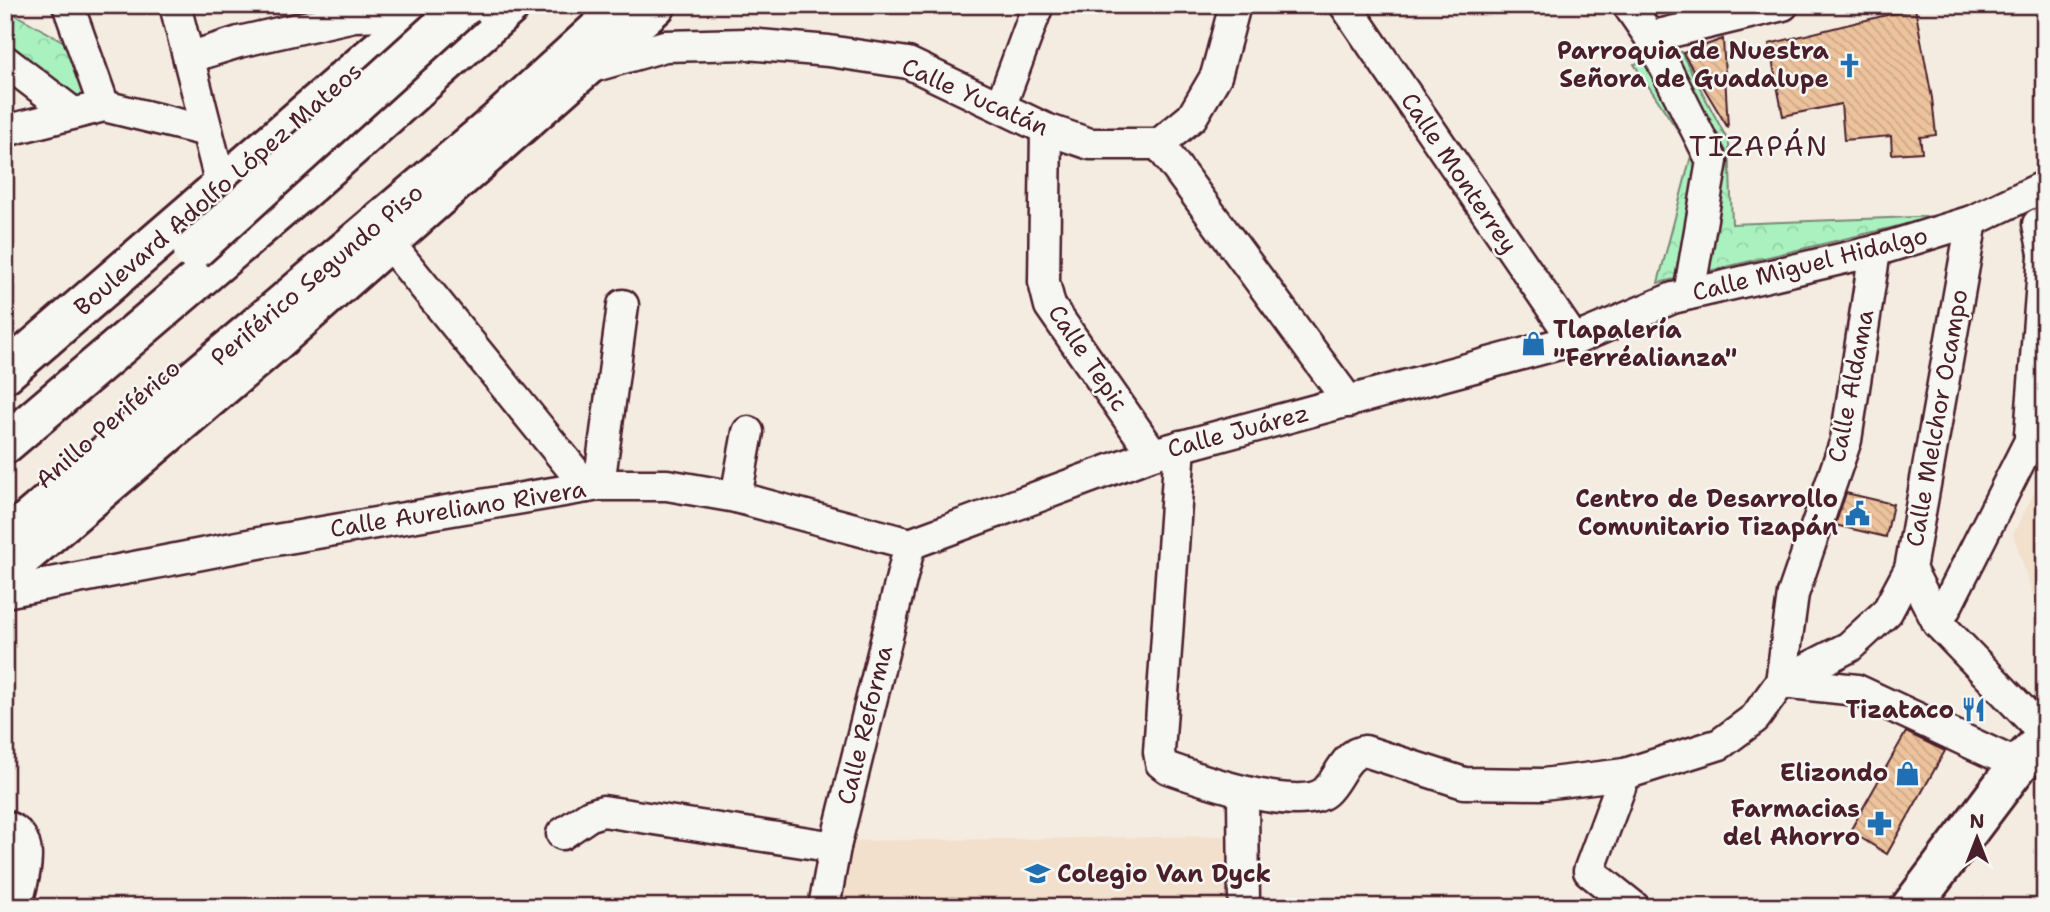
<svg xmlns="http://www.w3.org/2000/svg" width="2050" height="912" font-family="'Shantell Sans',sans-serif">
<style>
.built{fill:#f2e0cc}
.forest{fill:url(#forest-crowns);stroke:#7a8875;stroke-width:2}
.building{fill:url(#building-back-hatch);stroke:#4a1f2b;stroke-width:2}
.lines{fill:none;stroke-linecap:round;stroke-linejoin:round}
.minor-casing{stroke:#4a1f2b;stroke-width:35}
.major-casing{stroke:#4a1f2b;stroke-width:44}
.highway-casing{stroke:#4a1f2b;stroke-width:44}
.minor{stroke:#f6f6f2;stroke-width:30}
.major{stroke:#f6f6f2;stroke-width:38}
.highway{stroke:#f6f6f2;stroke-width:38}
.highway-bridge-casing{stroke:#4a1f2b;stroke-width:44;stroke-linecap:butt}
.highway-bridge{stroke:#f6f6f2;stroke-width:38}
.labels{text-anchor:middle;stroke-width:5;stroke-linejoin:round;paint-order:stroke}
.poi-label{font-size:24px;font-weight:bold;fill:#4a1f2b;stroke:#f6f6f2;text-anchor:end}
.street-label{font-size:24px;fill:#4a1f2b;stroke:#f6f6f2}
.quarter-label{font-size:28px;letter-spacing:2px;fill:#4a1f2b;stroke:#f6f6f2}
</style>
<defs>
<pattern id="forest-crowns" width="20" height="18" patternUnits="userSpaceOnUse" patternTransform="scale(1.75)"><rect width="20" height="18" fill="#a9f2bf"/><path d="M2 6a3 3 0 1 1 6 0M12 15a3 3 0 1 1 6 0" fill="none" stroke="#93cfa4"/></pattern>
<pattern id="building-back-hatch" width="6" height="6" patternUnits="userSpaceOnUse" patternTransform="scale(1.75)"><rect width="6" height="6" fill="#ecc39c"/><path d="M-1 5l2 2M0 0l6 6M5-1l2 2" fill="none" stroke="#cca787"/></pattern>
</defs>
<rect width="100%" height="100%" fill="#f4ece1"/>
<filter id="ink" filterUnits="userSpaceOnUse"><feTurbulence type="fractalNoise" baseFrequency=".0143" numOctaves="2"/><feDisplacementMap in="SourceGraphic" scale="14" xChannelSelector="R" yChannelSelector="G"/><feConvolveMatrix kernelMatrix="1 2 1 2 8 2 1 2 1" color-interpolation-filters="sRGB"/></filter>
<g filter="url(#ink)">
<!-- built -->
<g class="built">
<path d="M2045,472v159l-32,-97z"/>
<path d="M1233,836l-1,71h-397l13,-66z"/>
</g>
<!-- forest -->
<g class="forest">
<path d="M5,9l70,39 21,78 -34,-9 -57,-42z"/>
<path d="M1681,52l48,91 3,81 209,-8 -283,67 34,-131 -58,-88z"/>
</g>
<!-- building -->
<g class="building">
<path d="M1915,8l17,90 4,37 -16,2 2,15 -30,2 -1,-18 -47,4 -3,-36 -58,12 -14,-72z"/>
<path d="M1723,39l5,89 -45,-75z"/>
<path d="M1846,493l47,11 -7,33 -51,-12z"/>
<path d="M1906,732l39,19 -58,103 -37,-23z"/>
</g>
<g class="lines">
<defs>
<g id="minor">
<path d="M68,5l36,101"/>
<path d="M175,5l46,180"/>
<path d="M1345,5l229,335"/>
<path d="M1628,5l22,32 62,124 -23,133"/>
<path d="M1650,37l133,-32"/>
<path d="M191,57l48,-15 115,-26 67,-2"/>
<path d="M5,61l68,52"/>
<path d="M588,68l77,-22 82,-2 82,7 79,12 138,66 44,15h69l33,-27 24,-41 19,-71"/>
<path d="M1001,105l37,-100"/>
<path d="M1046,129l-2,153 6,24 103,148"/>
<path d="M5,131l99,-25 103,25"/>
<path d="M1159,144l190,258"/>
<path d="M1972,221l-62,348 28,54 107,111"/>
<path d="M2045,221l-7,3 7,34"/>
<path d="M388,242l199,245"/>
<path d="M1875,251l-29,189 -53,154 -12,88 76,8 161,75"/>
<path d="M2030,434l14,-178"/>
<path d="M1180,446l-21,306 2,11 7,5c31,11 131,46 157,24 14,-12 19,-39 40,-41l99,32 79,1 82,-10 95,-30 35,-26 26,-36 68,-35 38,-35 23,-43"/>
<path d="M599,485l24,-180"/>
<path d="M736,497l12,-65"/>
<path d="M910,544l243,-90 421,-114 99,-42 202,-47 97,-30 73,-35"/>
<path d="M5,592l259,-50 335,-57h68l69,12 174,47"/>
<path d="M1938,623l107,-212"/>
<path d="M1625,774l-36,97 45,36"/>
<path d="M1243,793l1,114"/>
<path d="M5,826c35,11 17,55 11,81"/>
<path d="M562,834l28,-19 13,-4 232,36"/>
<path d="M824,907l11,-60 75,-303"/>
</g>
<g id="major">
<path d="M5,373l426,-368"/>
<path d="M5,572l270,-230 381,-337"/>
<path d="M1911,907l107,-142 27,-27"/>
</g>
<g id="highway">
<path d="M324,142l19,-62"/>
<path d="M5,444l305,-260 201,-179"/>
<path d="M5,540l492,-418 128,-117"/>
</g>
</defs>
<!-- minor casing -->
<use href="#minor" class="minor-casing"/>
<!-- major casing -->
<use href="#major" class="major-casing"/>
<!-- highway casing -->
<use href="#highway" class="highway-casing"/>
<!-- minor -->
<use href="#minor" class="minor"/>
<!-- major -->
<use href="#major" class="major"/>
<!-- highway -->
<use href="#highway" class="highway"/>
<defs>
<path id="highway-bridge" d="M193,251l272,-246"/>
</defs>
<!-- highway-bridge casing -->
<use href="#highway-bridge" class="highway-bridge-casing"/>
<!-- highway-bridge -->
<use href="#highway-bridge" class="highway-bridge"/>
</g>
</g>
<!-- icons -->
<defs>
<symbol id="church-bare" viewBox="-9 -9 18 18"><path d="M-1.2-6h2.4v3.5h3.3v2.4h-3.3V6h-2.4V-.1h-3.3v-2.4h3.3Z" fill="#1f6fb2" stroke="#f6f6f2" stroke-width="2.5" paint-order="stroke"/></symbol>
<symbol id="shop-bare" viewBox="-9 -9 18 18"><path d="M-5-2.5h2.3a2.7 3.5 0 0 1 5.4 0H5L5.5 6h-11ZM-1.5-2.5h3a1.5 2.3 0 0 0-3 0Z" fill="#1f6fb2" stroke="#f6f6f2" stroke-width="2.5" paint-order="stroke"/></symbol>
<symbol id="civic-bare" viewBox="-9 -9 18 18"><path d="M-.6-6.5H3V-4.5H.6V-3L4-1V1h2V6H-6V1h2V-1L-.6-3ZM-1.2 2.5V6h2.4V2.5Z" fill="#1f6fb2" stroke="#f6f6f2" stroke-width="2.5" paint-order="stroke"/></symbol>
<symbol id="restaurant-bare" viewBox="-9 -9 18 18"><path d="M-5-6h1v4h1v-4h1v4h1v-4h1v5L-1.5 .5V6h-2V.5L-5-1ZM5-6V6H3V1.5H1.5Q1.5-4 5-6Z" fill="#1f6fb2" stroke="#f6f6f2" stroke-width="2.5" paint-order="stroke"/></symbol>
<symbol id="pharmacy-bare" viewBox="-9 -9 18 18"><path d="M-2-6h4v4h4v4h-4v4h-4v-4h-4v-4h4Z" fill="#1f6fb2" stroke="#f6f6f2" stroke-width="2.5" paint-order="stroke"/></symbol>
<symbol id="school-bare" viewBox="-9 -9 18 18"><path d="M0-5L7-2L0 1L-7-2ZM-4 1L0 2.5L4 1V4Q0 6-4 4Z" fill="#1f6fb2" stroke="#f6f6f2" stroke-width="2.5" paint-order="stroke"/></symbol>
</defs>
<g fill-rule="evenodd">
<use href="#church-bare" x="1832" y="48" width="35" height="35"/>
<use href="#shop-bare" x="1516" y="326" width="35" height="35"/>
<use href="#civic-bare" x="1840" y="496" width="35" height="35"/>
<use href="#restaurant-bare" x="1956" y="692" width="35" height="35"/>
<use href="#shop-bare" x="1890" y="756" width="35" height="35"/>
<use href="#pharmacy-bare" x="1862" y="806" width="35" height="35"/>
<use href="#school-bare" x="1020" y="856" width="35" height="35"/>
</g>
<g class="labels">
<!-- poi labels -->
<g class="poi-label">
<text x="1829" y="59">Parroquia de Nuestra<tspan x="1829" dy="28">Señora de Guadalupe</tspan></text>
<text x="1553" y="338" text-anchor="start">Tlapalería<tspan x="1553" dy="28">"Ferréalianza"</tspan></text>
<text x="1838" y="507">Centro de Desarrollo<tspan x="1838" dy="28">Comunitario Tizapán</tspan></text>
<text x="1954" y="718">Tizataco</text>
<text x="1888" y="781">Elizondo</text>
<text x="1860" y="817">Farmacias<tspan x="1860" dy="28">del Ahorro</tspan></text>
<text x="1057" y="882" text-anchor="start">Colegio Van Dyck</text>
</g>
<!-- street labels -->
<g class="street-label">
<text transform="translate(975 97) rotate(24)" y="8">Calle Yucatán</text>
<text transform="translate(1459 173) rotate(56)" y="8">Calle Monterrey</text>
<text transform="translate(218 189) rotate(-41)" y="8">Boulevard Adolfo López Mateos</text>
<text transform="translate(1810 264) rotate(-14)" y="8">Calle Miguel Hidalgo</text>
<text transform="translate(317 275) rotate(-40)" y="8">Periférico Segundo Piso</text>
<text transform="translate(1088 358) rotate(56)" y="8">Calle Tepic</text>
<text transform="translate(1851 386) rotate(-79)" y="8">Calle Aldama</text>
<text transform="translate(1937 418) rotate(-80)" y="8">Calle Melchor Ocampo</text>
<text transform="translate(108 424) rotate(-41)" y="8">Anillo Periférico</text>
<text transform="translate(1238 431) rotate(-15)" y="8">Calle Juárez</text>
<text transform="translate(458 509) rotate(-9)" y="8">Calle Aureliano Rivera</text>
<text transform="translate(865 725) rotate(-76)" y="8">Calle Reforma</text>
</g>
<!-- quarter labels -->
<g class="quarter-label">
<text x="1759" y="156">TIZAPÁN</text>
</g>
</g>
<!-- margin -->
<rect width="2050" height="912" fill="none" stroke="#f6f6f2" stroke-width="28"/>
<rect x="14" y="14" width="2022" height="884" fill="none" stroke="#4a1f2b" stroke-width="2.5" filter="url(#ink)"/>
<!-- north arrow -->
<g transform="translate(1977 838)" stroke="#f6f6f2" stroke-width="5" paint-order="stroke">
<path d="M0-5L12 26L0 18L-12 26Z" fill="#4a1f2b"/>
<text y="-10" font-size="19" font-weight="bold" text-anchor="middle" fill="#4a1f2b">N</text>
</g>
</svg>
